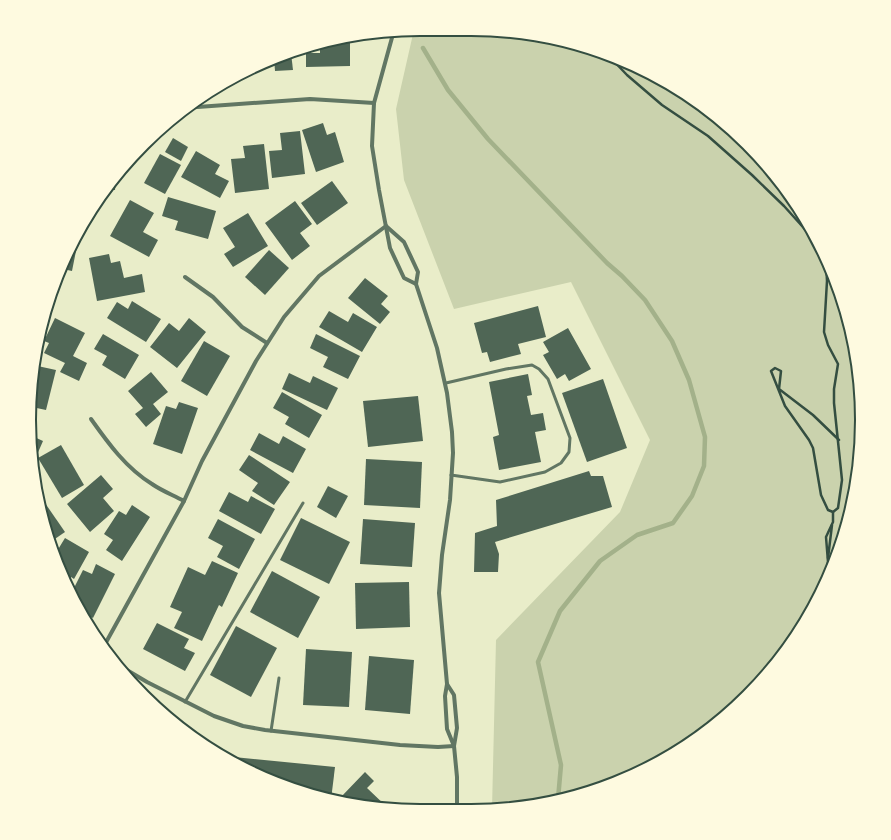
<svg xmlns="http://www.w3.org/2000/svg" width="891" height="840" font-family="'Open Sans',sans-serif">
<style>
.green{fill:#cad2ad}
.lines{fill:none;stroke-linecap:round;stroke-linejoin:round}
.stream{stroke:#a3b18a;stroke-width:4.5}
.building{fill:#4f6655}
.path{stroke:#344e41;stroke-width:2.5}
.service{stroke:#617663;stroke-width:3}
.minor{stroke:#617663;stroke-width:4}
.rim{fill:none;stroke:#344e41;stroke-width:2}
</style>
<rect width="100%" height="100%" fill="#e9edc9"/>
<!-- green -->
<path class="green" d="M497,30l75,12 72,27 65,41 56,52 45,63 31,70 18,74 2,77 -12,75 -27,72 -41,65 -52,56 -63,45 -70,31 -74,18 -30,1 4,-169 124,-128 30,-72 -79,-158 -117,27 -50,-129 -8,-71 17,-75z"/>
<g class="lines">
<!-- stream -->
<path class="stream" d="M423,48l25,42 40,49 119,124 15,13 23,24 27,41 17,39 16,57 -1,29 -12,30 -19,27 -36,12 -37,26 -40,50 -22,51 23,103 -3,34"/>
</g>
<!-- building -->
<g class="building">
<path d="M339,38h11v28l-44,1v-14h14v-9z"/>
<path d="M291,53l2,17 -18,1 -1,-13z"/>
<path d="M323,123l4,12 8,-3 9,30 -28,10 -14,-42z"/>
<path d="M300,131l5,43 -33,4 -3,-27 13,-1 -2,-17z"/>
<path d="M173,138l15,9 -7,14 -16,-9z"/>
<path d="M264,144l5,45 -34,4 -4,-34 14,-1 -2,-12z"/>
<path d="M196,151l24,14 -5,9 14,7 -9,17 -39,-21z"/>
<path d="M160,154l21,11 -16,29 -21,-11z"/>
<path d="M116,177l-1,13h-9l2,-2z"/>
<path d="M332,181l16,22 -31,22 -16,-22z"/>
<path d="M168,197l48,14 -8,28 -33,-9 3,-9 -16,-5z"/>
<path d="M130,200l24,13 -11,19 15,8 -9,17 -39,-21z"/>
<path d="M295,201l17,23 -12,9 10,13 -18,14 -27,-37z"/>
<path d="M248,213l20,33 -35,21 -9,-13 11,-7 -12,-19z"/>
<path d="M72,245l5,1 -5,25 -9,-2 -1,8 -4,-1z"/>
<path d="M269,250l20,18 -24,27 -20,-18z"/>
<path d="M109,254l2,9 9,-2 4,17 18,-4 3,18 -48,9 -8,-43z"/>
<path d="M365,278l23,18 -7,8 9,8 -10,12 -32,-26z"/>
<path d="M55,284l-9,33h-2l6,-22z"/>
<path d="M132,301l29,18 -15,23 -39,-24 10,-16 11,7z"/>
<path d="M538,306l8,31 -28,7 3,10 -31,8 -3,-10 -5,1 -8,-30z"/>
<path d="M329,311l19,11 5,-9 24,14 -15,25 -43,-25z"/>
<path d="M55,318l30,15 -12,23 14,7 -8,18 -19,-9 5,-9 -21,-10 5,-10 -5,-2z"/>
<path d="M189,318l17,14 -29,36 -27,-21 19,-24 10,8z"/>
<path d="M568,328l23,41 -22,12 -4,-7 -8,5 -14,-24 6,-3 -6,-10z"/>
<path d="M103,334l36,21 -14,24 -23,-14 5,-9 -13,-7z"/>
<path d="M316,334l44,22 -12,23 -25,-12 5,-10 -18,-9z"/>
<path d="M204,341l26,15 -23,40 -26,-15z"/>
<path d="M33,365l23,5 -10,40 -14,-3z"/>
<path d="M151,372l17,20 -15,12 8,10 -15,13 -11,-13 8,-6 -15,-17z"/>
<path d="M289,373l21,10 3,-7 25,12 -11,22 -45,-21z"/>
<path d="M528,374l4,21 -5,1 4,19 12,-2 3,17 -11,2 6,30 -42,8 -6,-33 6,-2 -10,-53z"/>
<path d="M603,379l24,69 -40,14 -25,-69z"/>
<path d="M282,392l40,23 -13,23 -24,-14 4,-7 -16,-9z"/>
<path d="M418,396l5,45 -55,6 -5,-46z"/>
<path d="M179,402l19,6 -16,46 -29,-10 13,-38 10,3z"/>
<path d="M259,433l20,11 4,-8 23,13 -13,24 -43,-23z"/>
<path d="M32,436l11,5 -7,16 -4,-1z"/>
<path d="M61,445l23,40 -22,13 -24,-40z"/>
<path d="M249,455l41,27 -16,23 -22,-14 6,-8 -19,-13z"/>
<path d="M366,459l56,3 -2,46 -56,-3z"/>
<path d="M589,471l2,5h12l9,31 -117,35 4,12 -1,18h-24l1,-39 22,-7 -1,-26z"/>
<path d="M101,475l12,14 -10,9 11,13 -24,21 -23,-28z"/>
<path d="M328,486l20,10 -12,22 -19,-11z"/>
<path d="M229,492l19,10 3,-6 24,13 -14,25 -42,-23z"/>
<path d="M45,503l20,29 -16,11 -8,-36z"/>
<path d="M132,505l18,12 -28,44 -16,-11 7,-10 -9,-6 15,-23 7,4z"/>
<path d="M301,518l49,24 -21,42 -49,-24z"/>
<path d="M218,519l37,20 -16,30 -22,-12 6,-11 -15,-8z"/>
<path d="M363,519l52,4 -3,44 -52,-3z"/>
<path d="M65,538l24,14 -15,27 -3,-2 -4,7 -13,-28z"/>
<path d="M212,561l26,12 -16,34 -3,-2 -17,36 -28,-13 8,-16 -12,-5 18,-40 17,8z"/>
<path d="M96,564l19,10 -22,44 -14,-7 -8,-17 12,-24 9,4z"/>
<path d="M272,571l48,26 -22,41 -48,-26z"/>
<path d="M409,582l1,45 -54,2 -1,-46z"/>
<path d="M157,623l32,16 -5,9 11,5 -10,18 -42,-22z"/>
<path d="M236,626l41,22 -26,49 -41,-22z"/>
<path d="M306,649l46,3 -3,55 -46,-2z"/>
<path d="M369,656l45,4 -4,54 -45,-4z"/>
<path d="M224,756l111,11 -4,33 -60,-19z"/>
<path d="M365,772l9,9 -7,7 21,20 -40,-4 -7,-7z"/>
</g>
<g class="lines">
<!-- path -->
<g class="path">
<path d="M609,56l18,19 35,30 46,31 44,39 32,31 27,30 15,26 1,19 -3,51 4,13 10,19 -4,25v14l8,77 -4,28 -5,4"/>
<path d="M828,558l4,-33"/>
<path d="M815,603l11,-25 2,-16 -2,-25 7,-15v-10l-5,-2 -7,-15 -8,-47 -4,-8 -24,-34 -14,-35 4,-3 6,3 -2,18 34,26 26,25"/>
</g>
<!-- service -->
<g class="service">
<path d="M446,383l60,-14 26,-4 7,4 9,10 22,59 -1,14 -8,11 -16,9 -45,10 -49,-7"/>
<path d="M185,702l118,-199"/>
<path d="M271,731l8,-53"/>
</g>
<!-- minor -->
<g class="minor">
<path d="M393,34l-19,69 -2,43 7,44 11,58 14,30 12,6"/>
<path d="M184,108l126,-9 64,4"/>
<path d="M386,226l18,16 14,30 -2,12 21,64 10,45 5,39 1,21 -3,47 -8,55 -3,38 8,91 -2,12 2,33 7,17 3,31v33"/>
<path d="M185,277l28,20 29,30 25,16"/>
<path d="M91,419c17,24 35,49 61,65 10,7 21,11 32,17"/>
<path d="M104,646l80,-145 18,-40 54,-100 28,-44 35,-41 67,-50"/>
<path d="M115,663l32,19 67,34 29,10 22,4 135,15 38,2 16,-1"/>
<path d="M447,684l7,11 3,33 -3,18"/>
</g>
</g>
<!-- crop -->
<path d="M0 0H891V840H0ZM420 36H471A384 384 0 0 1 855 420V420A384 384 0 0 1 471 804H420A384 384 0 0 1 36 420V420A384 384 0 0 1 420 36Z" fill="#fefae0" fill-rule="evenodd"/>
<path class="rim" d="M420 36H471A384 384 0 0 1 855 420V420A384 384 0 0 1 471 804H420A384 384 0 0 1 36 420V420A384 384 0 0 1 420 36Z"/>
</svg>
